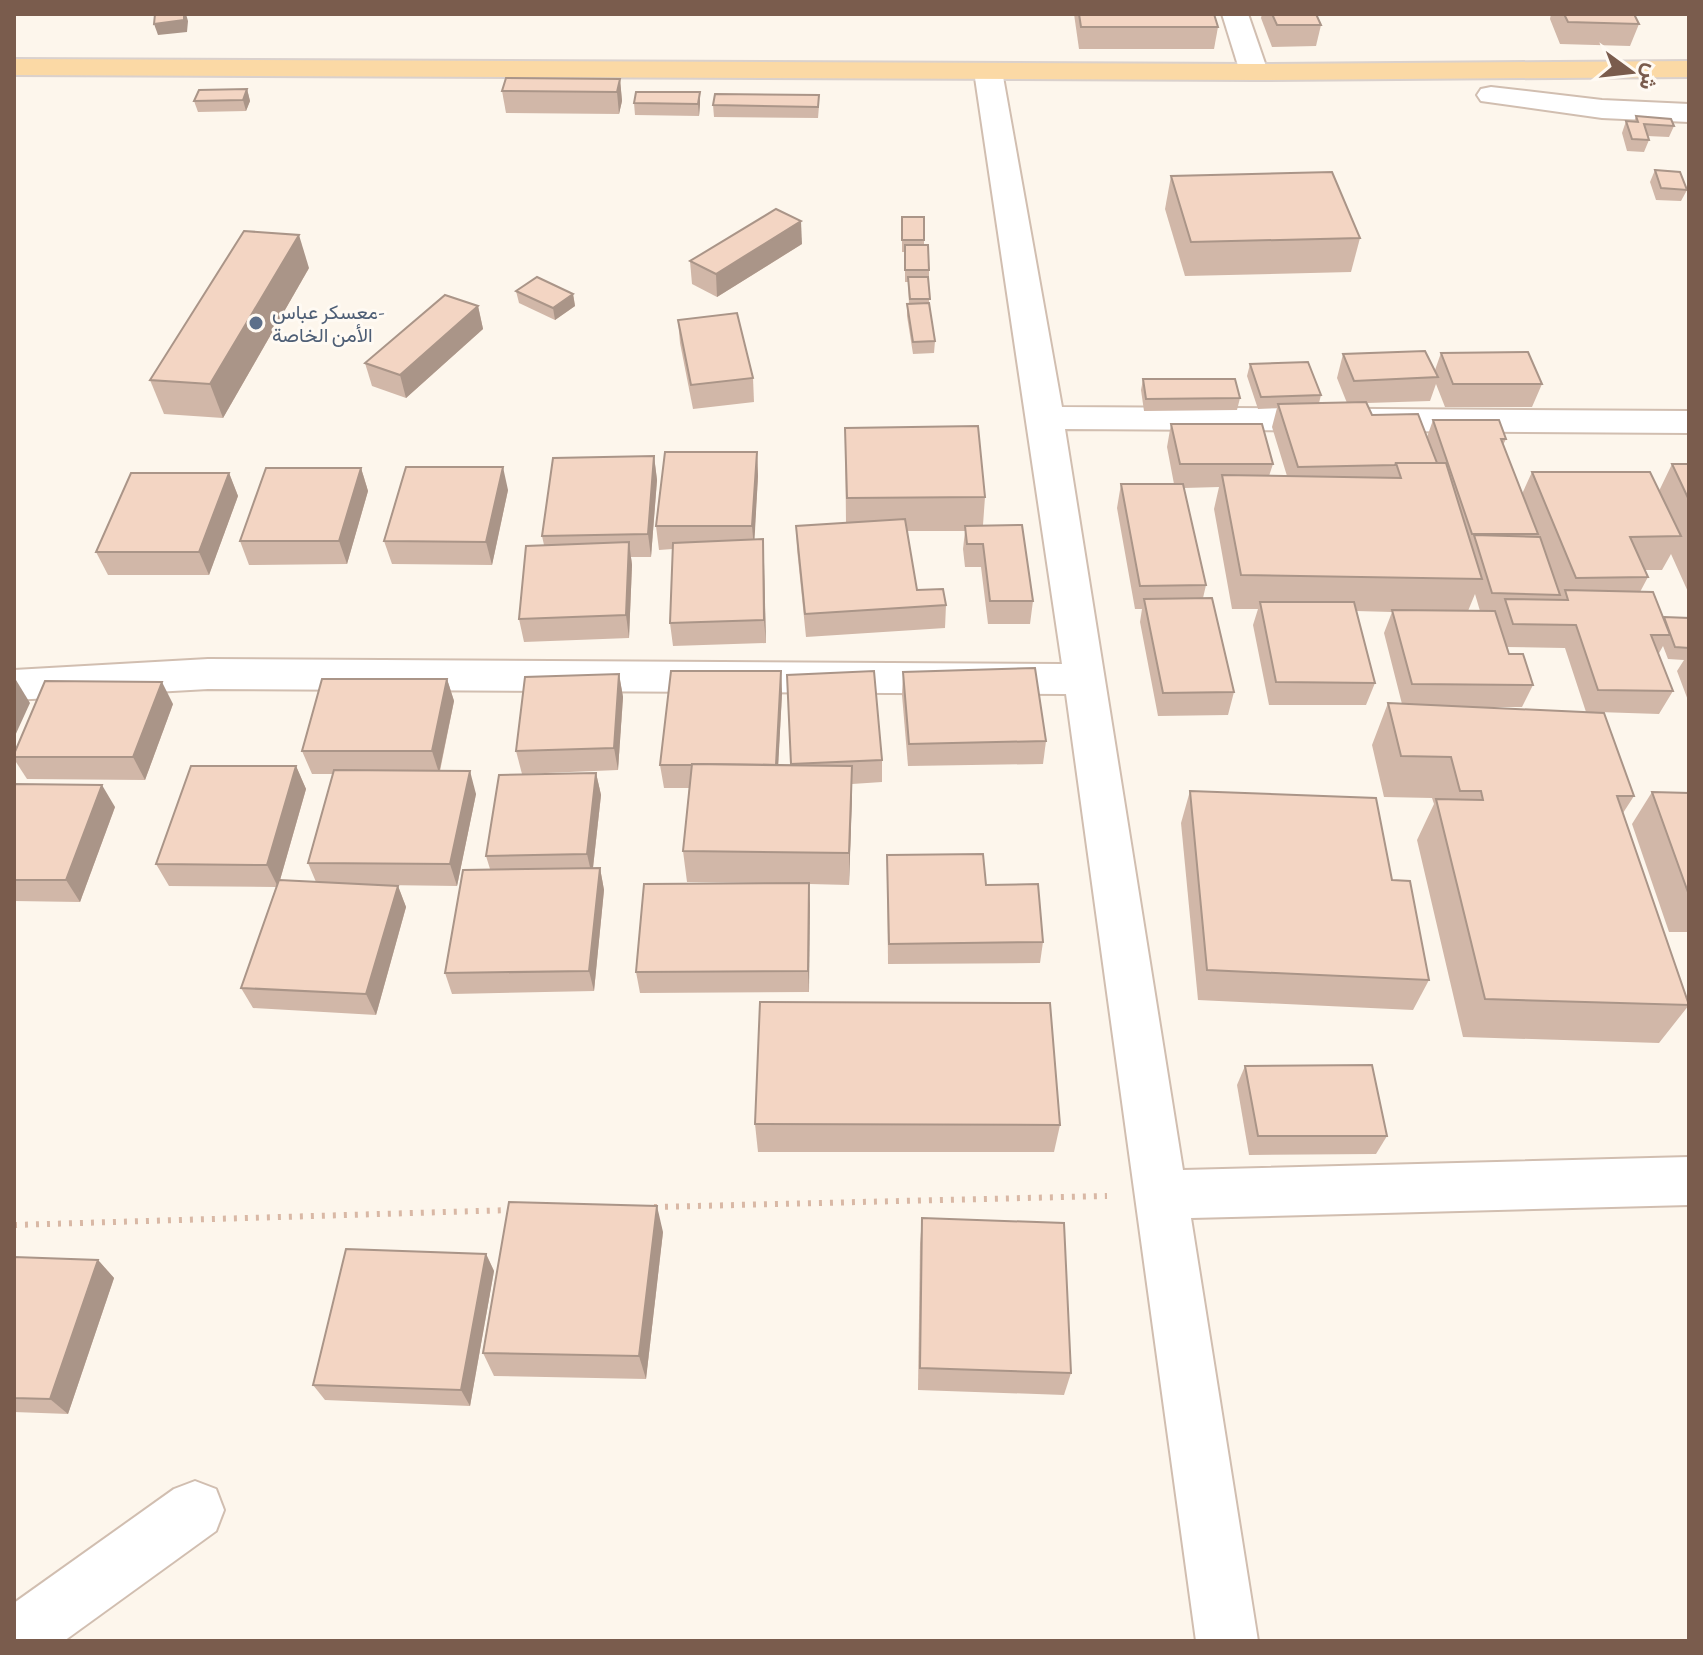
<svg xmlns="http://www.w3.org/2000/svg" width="1703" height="1655" font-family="'Alegreya Sans',Vazirmatn,sans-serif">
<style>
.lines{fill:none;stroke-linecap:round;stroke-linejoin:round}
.minor-casing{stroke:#d1beb0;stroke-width:4}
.major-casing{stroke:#dad1cd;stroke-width:4}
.path{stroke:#d9b8a5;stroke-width:6;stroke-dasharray:3 8;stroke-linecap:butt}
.minor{fill:#fff;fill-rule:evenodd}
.major{fill:#fbd9a5;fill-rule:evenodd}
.wall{fill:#d1b7a8;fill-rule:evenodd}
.shaded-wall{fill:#aa9588}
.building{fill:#f3d5c3;stroke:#aa9588;stroke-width:2}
.service-dot{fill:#5c6f8a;stroke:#fffaf3;stroke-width:3}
.labels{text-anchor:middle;stroke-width:6;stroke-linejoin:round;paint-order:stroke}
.far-service-label{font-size:20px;fill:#4e5e75;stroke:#fffaf3;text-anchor:start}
</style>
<rect width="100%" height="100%" fill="#fdf6ec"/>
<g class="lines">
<defs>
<g id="minor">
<path d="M1222,14h26l20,58 -4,6h-20l-4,-6z"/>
<path d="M988,63l10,2 4,6 60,336 627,4v22l-624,-4 118,741 506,-13v48l-498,13 67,423h-62l-130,-947 -858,-5 -194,11v-30l194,-11 854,5 -88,-593 4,-6z"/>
<path d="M1491,87l111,13 87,4v18l-87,-4 -121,-17 -4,-6 4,-6z"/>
<path d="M195,1481l21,8 8,21 -8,21 -152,110h-50v-38l160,-114z"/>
</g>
<path id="major" d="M14,59l1240,5 435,-3v16l-435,3 -1240,-5z"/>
</defs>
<!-- minor casing -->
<use href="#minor" class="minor-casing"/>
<!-- major casing -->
<use href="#major" class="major-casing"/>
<!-- path -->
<g class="path">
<path d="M654,1207l453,-11"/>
<path d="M14,1225l498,-15"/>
</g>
<!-- minor -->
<use href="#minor" class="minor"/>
<!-- major -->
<use href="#major" class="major"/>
</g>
<!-- wall -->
<g class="wall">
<path d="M1074,14h140l4,13 -4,22h-135z"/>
<path d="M1262,14h54l5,11 -5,21 -44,1 -11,-29z"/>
<path d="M1551,14h83l5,10 -9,22 -70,-2 -10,-25z"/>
<path d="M620,79l2,22 -3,13 -113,-1 -4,-22z"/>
<path d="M247,89l3,12 -4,10 -48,1 -4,-11z"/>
<path d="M634,103l66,1 -1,12 -64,-1z"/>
<path d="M713,105l106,1 -1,12 -104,-1z"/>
<path d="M1636,116l38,10 -5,11 -22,-1 2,4 -5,12 -17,-1 -5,-18 4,-12 8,1z"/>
<path d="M1655,170l32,20 -6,11 -25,-1 -6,-18z"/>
<path d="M1171,176l189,62 -9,34 -166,4 -20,-67z"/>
<path d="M902,217h22v28l5,25v37l6,34 -1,12 -21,1 -6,-38v-12h2l-1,-22h-3v-30h-3z"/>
<path d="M802,244l-85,53 -25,-13 -2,-23z"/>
<path d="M309,268l-86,150 -59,-4 -14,-34z"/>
<path d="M516,291l57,3 2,12 -20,14 -36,-17z"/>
<path d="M478,306l5,23 -77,69 -34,-12 -7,-23z"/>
<path d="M678,320l75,58 1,24 -61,7 -13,-66z"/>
<path d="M1441,353l101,31 -10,23h-87l-9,-23 -6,17 -63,2 5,12 55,22 6,-17 73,19 -3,6 19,49 10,-22 127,19 13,-27h17v130l-18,-40 -9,16h-17l3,7 -8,15 23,26h26v85l-12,-32 7,-11 -16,-1 -5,-13 -5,9 15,36 -14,23 -61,-2 36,84 -11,17 66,192 -30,38 -196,-6 -46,-197 17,-36 -2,-6 -48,-1 -12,-52 16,-42 14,1 -18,-71 8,-21 -36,-1 19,72 -9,22h-97l-16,-80 5,-16h-26l-18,-100 5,-22 -35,1 22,97 -3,13 31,94 -6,23 -70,1 -18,-94 2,-13h-7l-18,-101 4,-24h53l-7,-37 4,-23 102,40 -4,12h18l-15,-49 5,-19 -19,1 -11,-33 3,-12 71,31 -2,8h28l-10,-25 6,-24 92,16zM1475,594l5,17h-12zM1507,647l58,1 21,64 -107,-5h43l11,-22 -24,-31z"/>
<path d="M1143,379l97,19 -3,12 -93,1 -3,-21z"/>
<path d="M845,428l140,69 -2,28 50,76 -3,23h-42l-7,-57h-16l-2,-18 2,-18h-58l10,59 29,15 -1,23 -139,9 -9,-88 -1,-23 50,-3z"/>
<path d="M757,452l1,24 -4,63h9l3,104 -93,3 -3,-23 3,-74 -14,1 -3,-24z"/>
<path d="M654,456l3,24 -6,77h-20l1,8 -3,73 -105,4 -5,-23 25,-74 -2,-9z"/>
<path d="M361,468l7,23 -21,73 -98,1 -9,-24z"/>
<path d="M229,473l9,23 -29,79h-101l-12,-23z"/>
<path d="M508,490l-16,75 -100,-1 -8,-23z"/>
<path d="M781,671l1,23 -4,71h13l-4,-90 95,85v22l-30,2 -3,101 -40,-1v108l-169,1 -4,-21 129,-89 -78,-1 -4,-31 6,-63h-25l-4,-23z"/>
<path d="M903,672l143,69 -3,23 -135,2 -6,-71z"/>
<path d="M619,674l4,23 -5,73 -96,4 -6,-23z"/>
<path d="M447,679l7,22 -14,70 36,23 -19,92 -74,-1 15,1 8,21 -30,108 -123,-7 -12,-20 35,-101 -107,-1 -13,-22 140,-98 10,23 -26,91 36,2 -8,-19 25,-89h-21l-10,-23z"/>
<path d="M173,704l-28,76 -118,-1 -13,-20v-5z"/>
<path d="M596,773l5,22 -8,73h7l4,22 -10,101 -142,3 -7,-21 45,-104 -4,-13z"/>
<path d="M14,784l101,23 -35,95 -66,-1z"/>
<path d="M1190,791l202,89 37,100 -16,30 -215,-10 -17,-177z"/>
<path d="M1652,792l37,1v139h-20l-37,-108z"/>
<path d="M887,855l156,87 -3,21 -152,1z"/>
<path d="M1245,1066l142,70 -11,18 -127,1 -12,-70z"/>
<path d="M755,1124l305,1 -6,27h-296z"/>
<path d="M922,1218l149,155 -7,22 -146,-5 2,-146z"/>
<path d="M663,1232l-17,147 -152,-3 -11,-23z"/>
<path d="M486,1254l8,17 -24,135 -145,-6 -12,-15z"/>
<path d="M14,1257l84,3 16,18 -46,136 -54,-2z"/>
</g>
<!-- shaded-wall -->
<g class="shaded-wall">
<path d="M184,14h2l2,7 -1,11 -29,3 -4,-11z"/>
<path d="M620,79l2,22 -3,13 -2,-22z"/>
<path d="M247,89l3,12 -4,10 -3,-11z"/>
<path d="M700,92v12l-1,12 -1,-12z"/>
<path d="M801,221l1,23 -85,53 -1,-23z"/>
<path d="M299,235l10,33 -86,150 -13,-34z"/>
<path d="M573,294l2,12 -20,14 -2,-12z"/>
<path d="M478,306l5,23 -77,69 -6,-23z"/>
<path d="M757,452l1,24 -4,73 -2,-23z"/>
<path d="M654,456l3,24 -6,77 -3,-23z"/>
<path d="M503,467l5,23 -16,75 -6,-23z"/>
<path d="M361,468l7,23 -21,73 -8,-23z"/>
<path d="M229,473l9,23 -29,79 -10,-23z"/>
<path d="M763,539l1,23 2,81 -2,-23z"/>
<path d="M629,542l3,23 -3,73 -3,-23z"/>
<path d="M781,671l1,23 -5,94 -1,-23z"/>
<path d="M619,674l4,23 -5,73 -4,-22z"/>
<path d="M447,679l7,22 -15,72 -7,-22z"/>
<path d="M16,680l14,23 -16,35v-54z"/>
<path d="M162,682l11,22 -28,76 -12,-23z"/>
<path d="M296,766l10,23 -28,98 -11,-22z"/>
<path d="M852,766v32l-3,87v-32z"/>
<path d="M470,771l6,23 -19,92 -7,-22z"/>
<path d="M596,773l5,22 -9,81 -5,-22z"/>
<path d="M102,785l13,22 -35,95 -14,-22z"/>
<path d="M600,868l4,22 -10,101 -5,-20z"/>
<path d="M809,883l1,22 -1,87 -1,-21z"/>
<path d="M398,886l8,21 -30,108 -10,-21z"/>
<path d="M657,1206l6,26 -17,147 -7,-23z"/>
<path d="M486,1254l8,17 -24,135 -9,-16z"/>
<path d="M98,1260l16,18 -46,136 -18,-15z"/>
</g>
<!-- building -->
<g class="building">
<path d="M155,14h29v6l-30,4z"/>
<path d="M1079,14h135l4,13h-137z"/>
<path d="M1272,14h44l5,11h-44z"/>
<path d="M1564,14h70l5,10 -71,-2z"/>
<path d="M506,78l114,1 -3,13 -115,-1z"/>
<path d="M247,89l-4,11 -49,1 5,-11z"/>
<path d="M636,92h64l-2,12 -64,-1z"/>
<path d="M715,94l104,1 -1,12 -105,-2z"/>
<path d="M1636,116l35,3 3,7 -30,-2 5,16 -17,-1 -6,-18 12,1z"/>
<path d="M1655,170l25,2 7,18 -26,-2z"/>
<path d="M1332,172l28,66 -169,4 -20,-66z"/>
<path d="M776,209l25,12 -85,53 -26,-13z"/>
<rect x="902" y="217" width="22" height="23"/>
<path d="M244,231l55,4 -89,149 -60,-4z"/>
<path d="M905,245h23l1,25h-24z"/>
<path d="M537,277l36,17 -20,14 -37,-17z"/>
<path d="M908,277h20l2,22h-20z"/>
<path d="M445,295l33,11 -78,69 -35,-12z"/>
<path d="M929,303l6,38 -22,1 -6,-38z"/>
<path d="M737,313l16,65 -62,7 -13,-65z"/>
<path d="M1425,351l13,26 -84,4 -11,-27z"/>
<path d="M1528,352l14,32h-89l-12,-31z"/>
<path d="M1308,362l13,33 -60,2 -11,-33z"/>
<path d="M1143,379h92l5,19 -94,1z"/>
<path d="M1366,402l6,13 46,-1 19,49h-41l-1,2 -97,2 -20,-63z"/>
<path d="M1433,420h66l7,19h-5l37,95h-66z"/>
<path d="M1171,424h91l11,40h-93z"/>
<path d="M978,426l7,71 -138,1 -2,-70z"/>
<path d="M665,452h92l-5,74h-96z"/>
<path d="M654,456l-6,78 -106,2 11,-78z"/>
<path d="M1396,463h50l36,116 -241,-4 -19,-100 179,3z"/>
<path d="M1672,464h17v36z"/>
<path d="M406,467h97l-17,75 -102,-1z"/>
<path d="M266,468h95l-22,73h-99z"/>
<path d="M1532,472h118l31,64 -51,1 18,40 -72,1z"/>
<path d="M131,473h98l-30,79h-103z"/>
<path d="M1121,484h62l23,101 -66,1z"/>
<path d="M905,519l12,71 26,-1 3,16 -141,9 -9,-88z"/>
<path d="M1022,525l11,76h-43l-7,-57h-16l-2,-18z"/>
<path d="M1474,535l66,2 20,58 -68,-2z"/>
<path d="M763,539l1,81 -94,3 3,-80z"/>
<path d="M629,542l-3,73 -107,4 7,-73z"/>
<path d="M1565,590l88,2 17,43h-19l22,56 -75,-1 -22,-65 -63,-1 -8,-25 63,1z"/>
<path d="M1212,598l22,94 -71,1 -19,-94z"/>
<path d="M1260,602h94l21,81 -99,-1z"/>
<path d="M1392,610l103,1 14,43h14l10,31 -121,-1z"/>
<path d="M1664,617l25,1v30l-14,-1z"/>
<path d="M1035,668l11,73 -137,3 -6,-72z"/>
<path d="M671,671h110l-5,94 -84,-1v1h-32z"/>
<path d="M874,671l8,89 -91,4 -4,-89z"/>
<path d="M619,674l-5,74 -98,3 9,-74z"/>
<path d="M322,679h125l-15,72h-130z"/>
<path d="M45,681l117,1 -29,75h-119v-3z"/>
<path d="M1388,703l216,10 30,83h-17l72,209 -204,-6 -49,-200 47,1 -2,-9h-21l-9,-34 -50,-1z"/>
<path d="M692,764l160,2 -3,87 -166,-2z"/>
<path d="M191,766h105l-29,99 -111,-1z"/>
<path d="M334,770l136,1 -20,93 -142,-1z"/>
<path d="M596,773l-9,81 -101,2 13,-81z"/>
<path d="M14,784l88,1 -36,95h-52z"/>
<path d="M1190,791l186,7 16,82 18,1 19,99 -222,-10z"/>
<path d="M1652,792l37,1v102z"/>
<path d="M983,854l3,31 52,-1 5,58 -154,2 -2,-89z"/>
<path d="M600,868l-11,103 -144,2 18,-103z"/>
<path d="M279,880l119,6 -32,108 -125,-6z"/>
<path d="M809,883l-1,88 -172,1 8,-88z"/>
<path d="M760,1002l290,1 10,122 -305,-1z"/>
<path d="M1372,1065l15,71h-129l-13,-70z"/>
<path d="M509,1202l148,4 -18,150 -156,-3z"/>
<path d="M922,1218l142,5 7,150 -151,-5z"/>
<path d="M346,1249l140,5 -25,136 -148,-5z"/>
<path d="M14,1257l84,3 -48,139 -36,-1z"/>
</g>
<!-- markers -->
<circle class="service-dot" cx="256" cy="323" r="8"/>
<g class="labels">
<!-- far-service labels -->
<g class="far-service-label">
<text x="272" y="319">معسكر عباس-<tspan x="272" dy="23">الأمن الخاصة</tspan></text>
</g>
</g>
<!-- border -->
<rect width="1703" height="1655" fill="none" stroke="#7a5c4d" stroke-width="32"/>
<!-- north arrow -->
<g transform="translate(1631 72) rotate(105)" stroke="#fffaf3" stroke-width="6" paint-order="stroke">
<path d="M0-6L14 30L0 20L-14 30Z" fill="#7a5c4d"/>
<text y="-12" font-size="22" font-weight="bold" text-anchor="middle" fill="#7a5c4d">ش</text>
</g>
</svg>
